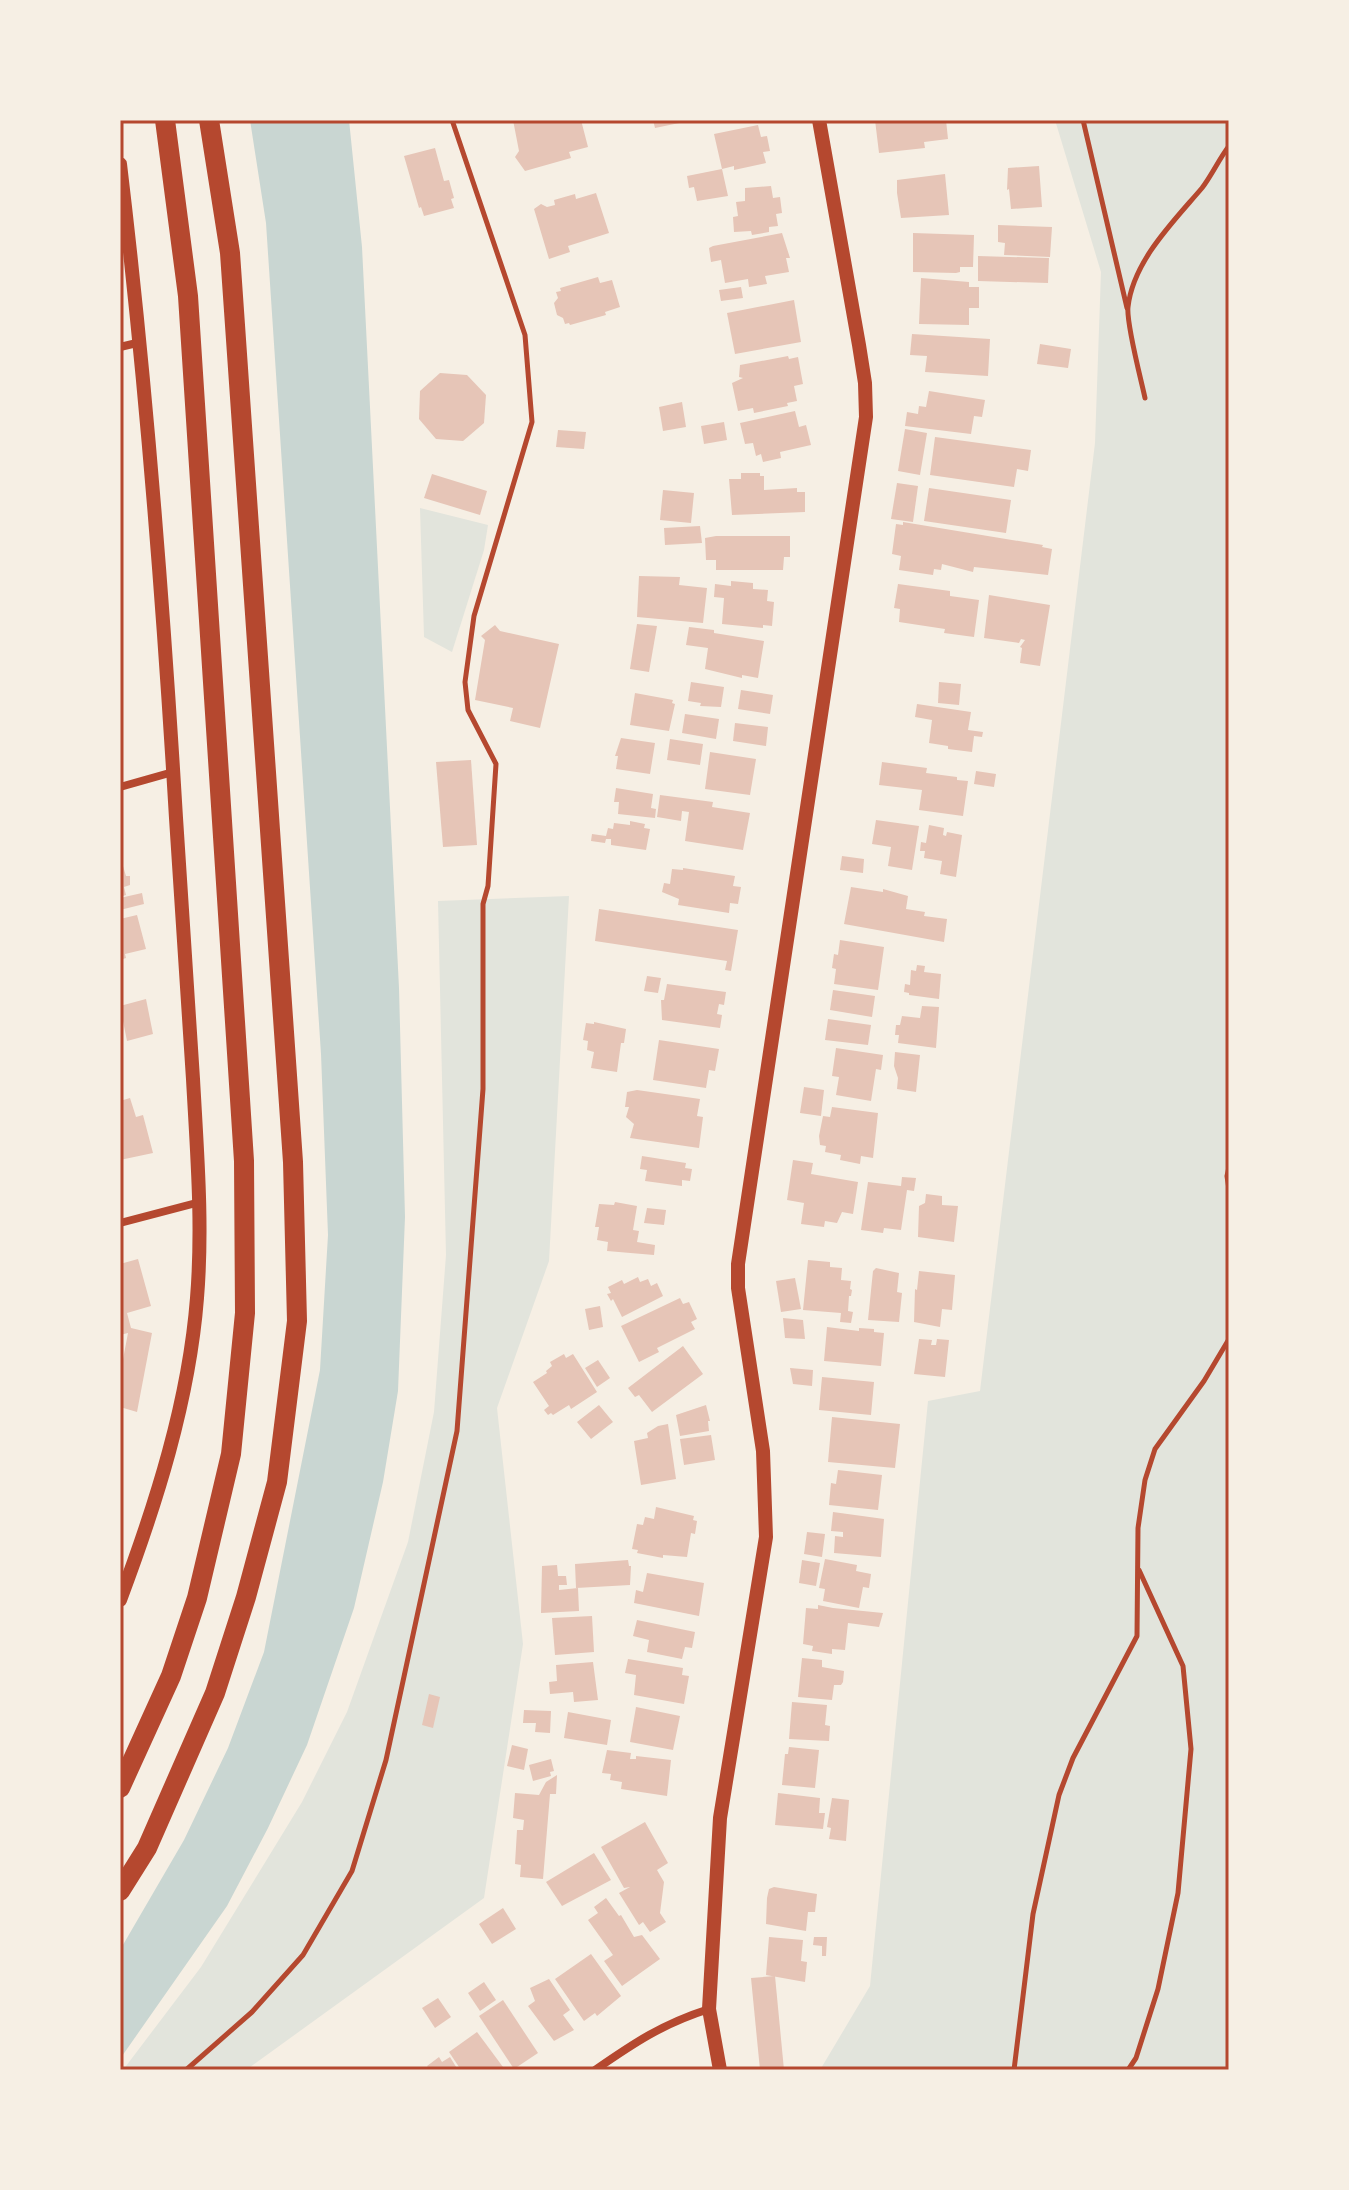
<svg xmlns="http://www.w3.org/2000/svg" width="1349" height="2190" font-family="'Open Sans',sans-serif">
<style>
.green{fill:#e2e4dc}
.water{fill:#c9d6d2}
.building{fill:#e6c5b7}
.lines{fill:none;stroke-linecap:round;stroke-linejoin:round}
.path{stroke:#b5482f;stroke-width:5}
.minor{stroke:#b5482f;stroke-width:8}
.tertiary{stroke:#b5482f;stroke-width:14}
.motorway{stroke:#b5482f;stroke-width:20}
.neatline{fill:none;stroke:#b5482f;stroke-width:3}
</style>
<rect width="100%" height="100%" fill="#f6efe4"/>
<!-- green -->
<g class="green">
<path d="M1055,120h174v1950h-409l50,-84 58,-585 52,-10 115,-948 6,-171z"/>
<path d="M420,508l68,17 -4,25 -32,102 -28,-15z"/>
<path d="M569,896l-20,365 -52,147 26,236 -39,254 -238,172h-123l78,-103 101,-165 45,-90 61,-170 26,-130 12,-157 -8,-354z"/>
</g>
<!-- water -->
<path class="water" d="M250,120h99l13,127 37,741 6,229 -7,174 -15,91 -29,126 -47,137 -39,83 -41,78 -107,153v-109l64,-110 44,-92 36,-96 56,-282 8,-135 -7,-181 -55,-831z"/>
<!-- building -->
<g class="building">
<path d="M513,120h68l7,27 -19,5 2,6 -46,13 -10,-14 4,-6z"/>
<path d="M653,120h36v1l-34,7z"/>
<path d="M875,120h71l2,19 -24,3 1,6 -46,5z"/>
<path d="M758,125l3,12 6,-1 3,15 -7,1 3,11 -32,7v-4l-12,3 -8,-35z"/>
<path d="M435,148l9,33 5,-1 5,18 -3,1 3,9 -30,8 -3,-9 -2,1 -15,-52z"/>
<path d="M1039,166l3,41 -31,2 -2,-20 -2,1 1,-22z"/>
<path d="M722,169l6,27 -31,5 -3,-14 -5,1 -2,-12z"/>
<path d="M945,174l4,41 -48,3 -4,-25v-13z"/>
<path d="M771,186l2,12 7,-1 2,16 -6,1 2,12 -9,1v5l-17,3 -1,-4 -17,1 -1,-15 5,-1 -2,-14 9,-1v-13z"/>
<path d="M596,193l13,40 -41,13 2,6 -21,7 -15,-50 7,-5 6,3 8,-2 -1,-5 21,-6 1,5z"/>
<path d="M998,225l54,2 -2,30 -46,-2 1,-12 -7,-1z"/>
<path d="M782,233l8,25h-4l3,14 -24,4 2,8 -18,3 -1,-8 -23,4 -4,-23 -10,2 -2,-14 4,-2z"/>
<path d="M913,233l61,2 -1,32h-13v5l-4,1 -43,-1z"/>
<path d="M978,256l71,2 -1,25 -70,-2z"/>
<path d="M598,277l2,6 12,-3 8,27 -15,5 1,3 -36,10 -1,-2 -4,1 -2,-6 -6,-3 -3,-12 4,-5 -2,-6 5,-1 -1,-3z"/>
<path d="M921,278l48,4v5h10v21h-10v17l-50,-1z"/>
<path d="M741,287l2,11 -22,3 -2,-11z"/>
<path d="M794,300l7,42 -66,12 -8,-41z"/>
<path d="M912,334l78,5 -2,37 -63,-4 2,-16 -17,-1z"/>
<path d="M1040,344l31,5 -3,19 -31,-4z"/>
<path d="M788,356l1,3 9,-2 5,27 -9,2 3,15 -10,2 1,3 -34,7 -1,-5 -15,3 -6,-28 11,-5 -4,-1 1,-12z"/>
<path d="M440,373l27,2 19,20 -2,28 -21,18 -27,-2 -17,-20 1,-28z"/>
<path d="M929,391l56,9 -3,17 -8,-1 -3,18 -66,-8 2,-14 11,2 1,-8 7,1z"/>
<path d="M682,402l4,25 -23,4 -4,-24z"/>
<path d="M795,411l4,16 7,-2 5,20 -31,7 1,6 -18,4 -2,-8 -5,2 -3,-13 -8,1 -5,-21z"/>
<path d="M724,422l3,18 -23,4 -3,-18z"/>
<path d="M905,429l22,4 -7,42 -22,-4z"/>
<path d="M558,430l28,2 -2,17 -28,-2z"/>
<path d="M935,437l96,13 -3,21 -11,-2 -3,18 -84,-12z"/>
<path d="M741,473h19v3h4v14l33,-2v4h8v20l-73,3 -3,-36h12z"/>
<path d="M432,474l55,17 -7,24 -56,-17z"/>
<path d="M897,483l21,3 -5,36 -22,-3z"/>
<path d="M929,488l82,12 -5,33 -82,-12z"/>
<path d="M663,490l31,3 -3,30 -31,-3z"/>
<path d="M903,522l140,23 -1,2 10,2 -4,26 -74,-8 -1,5 -31,-8 -1,6 -7,-1 -1,6 -34,-5 2,-14 -9,-2 4,-30 7,1z"/>
<path d="M700,526l2,17 -37,2 -1,-17z"/>
<path d="M716,536h74v21h-6l-1,13h-67v-10h-10l-1,-22z"/>
<path d="M639,576l41,1 -1,8 28,3 -4,35 -66,-6z"/>
<path d="M731,581l22,2v6l15,1 -1,11 7,1 -2,24 -9,-1v3l-41,-4 2,-26 -10,-1 1,-13 16,2z"/>
<path d="M898,584l52,7v5l29,4 -5,37 -30,-4 1,-4 -46,-7 1,-13 -6,-1z"/>
<path d="M989,595l61,10 -10,61 -20,-3 2,-15 -2,-1 5,-7 -4,-1 -2,4 -35,-5z"/>
<path d="M637,624l20,2 -8,46 -19,-3z"/>
<path d="M495,625l5,6 59,13 -19,84 -30,-7 3,-13 -38,-8 10,-60 -4,-4z"/>
<path d="M689,627l25,3v3l50,8 -6,37 -16,-3v3l-37,-9 3,-21 -22,-3z"/>
<path d="M691,682l33,5 -3,20 -21,-1 1,-3 -13,-2z"/>
<path d="M939,682l22,2 -2,21 -21,-2z"/>
<path d="M741,690l32,5 -3,19 -32,-5z"/>
<path d="M635,693l38,7 -1,3 3,1 -6,27 -39,-6z"/>
<path d="M917,704l54,8 -3,18 15,2 -1,5 -8,-1 -2,16 -24,-3v-3l-19,-3 3,-23 -17,-3z"/>
<path d="M685,714l34,5 -3,20 -34,-6z"/>
<path d="M735,723l33,4 -2,19 -33,-5z"/>
<path d="M621,738l34,5 -5,31 -34,-5 2,-13h-3z"/>
<path d="M670,739l33,5 -3,21 -33,-5z"/>
<path d="M710,752l46,7 -6,36 -45,-6z"/>
<path d="M471,760l6,85 -34,2 -7,-85z"/>
<path d="M882,762l45,6 -1,5 31,4v3l11,1 -5,35 -44,-6 3,-20 -43,-5z"/>
<path d="M976,771l20,3 -2,13 -20,-3z"/>
<path d="M616,788l37,6 -2,14 5,1 -1,9 -37,-4 1,-12h-5z"/>
<path d="M660,795l53,7 -1,5 38,6 -7,37 -58,-9 4,-29 -7,-1 -1,10 -24,-4z"/>
<path d="M876,820l43,6 -7,44 -24,-4 3,-19 -19,-3z"/>
<path d="M630,821l15,3 -1,4 6,1 -4,21 -35,-5v-6h-5l-1,4 -14,-2 1,-7 14,2 2,-8 5,1 1,-6 16,2z"/>
<path d="M929,825l15,3 -1,7 3,1 1,-4 15,3 -6,42 -16,-3 2,-13 -18,-3 1,-7h-5l1,-9 5,1z"/>
<path d="M120,856l6,20h4v9l-6,2 2,8 -6,2z"/>
<path d="M842,856l22,3 -1,14 -23,-3z"/>
<path d="M683,868l52,8 -2,10 8,1 -3,17 -8,-1 -1,10 -51,-8 1,-6 -17,-7 2,-9 6,1 2,-15 11,1z"/>
<path d="M851,887l32,5v-3l25,7 -2,13 19,3 -1,4 23,3 -3,23 -100,-18z"/>
<path d="M142,893l2,11 -24,6v-12z"/>
<path d="M599,909l139,21 -7,41 -6,-1 2,-9 -132,-20z"/>
<path d="M137,915l9,34 -21,5 1,4 -6,2v-41z"/>
<path d="M840,940l44,7 -6,43 -44,-6 2,-15 -4,-1 2,-14 4,1z"/>
<path d="M917,965l8,1 -1,6 17,2 -2,25 -30,-4v-2l-5,-1 1,-8 5,1 1,-15 5,1z"/>
<path d="M647,976l14,2 -3,15 -14,-2z"/>
<path d="M667,984l59,8 -2,13 -5,-1 -2,10 5,1 -2,13 -58,-8 -1,-20h3z"/>
<path d="M833,990l42,6 -3,21 -42,-7z"/>
<path d="M146,999l7,35 -26,7 -7,-35z"/>
<path d="M922,1006l17,1 -3,41 -38,-5 1,-8h-4l1,-10h4l2,-9 18,2z"/>
<path d="M828,1019l43,6 -3,20 -43,-5z"/>
<path d="M594,1022l32,7 -2,14h-3l-4,29 -26,-4 3,-16 -7,-2 1,-9 -5,-1 3,-17 8,1z"/>
<path d="M659,1040l60,9 -4,22 -6,-1 -3,18 -53,-8z"/>
<path d="M836,1048l47,7 -2,15 -5,-1 -5,32 -35,-6 3,-18 -7,-1z"/>
<path d="M895,1052l25,3 -4,37 -19,-3 1,-11 -4,-12z"/>
<path d="M804,1087l20,3 -3,26 -21,-3z"/>
<path d="M637,1090l63,9 -3,17 6,1 -4,31 -69,-10 4,-14 -8,-7 3,-10h-4l2,-15z"/>
<path d="M130,1098l6,19 7,-2 10,38 -33,7v-59z"/>
<path d="M832,1107l46,6 -5,45 -12,-2 -1,8 -20,-4 1,-5 -16,-3 1,-6 -6,-1 -1,-9 4,-20 7,1z"/>
<path d="M642,1156l44,7 -1,5 7,1 -2,12 -8,-1v6l-37,-5 2,-11 -7,-1z"/>
<path d="M793,1160l20,3 -2,11 47,8 -5,32 -11,-2 -5,11 -12,-2 -1,6 -23,-3 3,-21 -17,-3z"/>
<path d="M902,1177l14,1 -2,13 -7,-1 -6,40 -17,-2 -1,5 -22,-3 7,-48 33,4z"/>
<path d="M926,1194l16,2v9l16,1 -4,36 -36,-5 1,-31 6,-3z"/>
<path d="M615,1202l22,4 -4,24 6,1 -2,11 18,3 -1,10 -47,-4 1,-9 -11,-2 2,-13h-4l4,-23 15,1z"/>
<path d="M647,1208l19,2 -2,15 -20,-2z"/>
<path d="M138,1259l13,47 -24,7 4,15 21,5 -15,79 -17,-5v-32l8,-42 -8,2v-71z"/>
<path d="M808,1260l22,2v5l12,1 -1,12 10,1 -1,8 2,1 -1,6h-2l-1,15 5,1 -2,11 -11,-1 1,-9 -38,-3z"/>
<path d="M876,1268l23,5 -2,19 5,1 -3,29 -31,-2 5,-49z"/>
<path d="M919,1271l36,4 -3,35 -10,-1 -2,18 -26,-5 1,-33 2,1z"/>
<path d="M638,1277l2,5 8,-3 3,7 6,-3 6,13 -41,21 -9,-18 -2,2 -4,-7 4,-1 -3,-6 14,-7 2,4z"/>
<path d="M795,1278l6,31 -20,3 -5,-31z"/>
<path d="M680,1298l3,6 6,-2 8,17 -6,3 4,7 -38,19 2,4 -20,10 -18,-36z"/>
<path d="M600,1306l3,21 -14,3 -4,-21z"/>
<path d="M783,1318l20,2 2,19 -20,-1z"/>
<path d="M827,1327l32,4v-3l15,1v3l10,1 -3,33 -57,-5z"/>
<path d="M919,1339l13,1 -1,5h5l1,-6 12,1 -4,37 -31,-3z"/>
<path d="M683,1346l20,28 -51,38 -13,-17 -4,2 -7,-9z"/>
<path d="M564,1354l2,4 7,-4 24,38 -26,17 -2,-4 -16,10 -2,-2 -3,2 -4,-5 5,-4 -16,-24 14,-9 -1,-2 6,-5 -2,-4z"/>
<path d="M598,1360l12,18 -13,9 -12,-19z"/>
<path d="M790,1368l23,2 -1,16 -19,-2z"/>
<path d="M822,1377l52,5 -3,33 -52,-5z"/>
<path d="M599,1405l14,17 -22,17 -14,-17z"/>
<path d="M706,1405l4,16h-2l1,10 -29,5 -4,-21z"/>
<path d="M832,1417l68,7 -5,44 -67,-6z"/>
<path d="M668,1424l8,55 -35,6 -7,-44 14,-3 -1,-5 11,-7z"/>
<path d="M711,1435l4,25 -31,5 -4,-26z"/>
<path d="M838,1470l44,5 -4,35 -49,-5 2,-22 5,1z"/>
<path d="M656,1507l38,9 -1,4 4,1 -2,13 -4,-1 -4,24 -24,-2v3l-26,-5 1,-3 -6,-1 5,-25 6,1 2,-8 9,2z"/>
<path d="M833,1512l51,7 -3,38 -47,-4 1,-17 8,1v-5l-12,-1z"/>
<path d="M807,1532l18,2 -3,23 -18,-3z"/>
<path d="M825,1559l32,6 -1,6 15,3 -2,14 -6,-1 -4,21 -36,-7 2,-12 -6,-1z"/>
<path d="M628,1560l1,6h2l-1,19 -54,3 -1,-24z"/>
<path d="M802,1560l18,3 -4,23 -17,-3z"/>
<path d="M557,1565l1,11h8l1,9h-8v5l19,-2 1,23 -38,2 1,-47z"/>
<path d="M647,1573l57,10 -5,33 -65,-13 2,-13 7,2z"/>
<path d="M818,1605l15,3 50,5 -4,14 -31,-4 -3,27 -13,-1v5l-20,-3 1,-5 -10,-2 3,-36 12,1z"/>
<path d="M592,1616l2,36 -39,3 -3,-37z"/>
<path d="M637,1620l58,12 -3,16 -7,-1 -3,12 -35,-7 2,-12 -16,-4z"/>
<path d="M802,1658l20,2v7l22,4 -1,11 -2,3h-7l-2,15 -34,-3z"/>
<path d="M628,1659l55,9 -1,7 7,1 -5,28 -50,-9 2,-20 -11,-2z"/>
<path d="M593,1662l5,38 -24,2 -1,-10 -23,2 -1,-12 8,-1 -1,-16z"/>
<path d="M429,1694l11,3 -7,31 -11,-3z"/>
<path d="M792,1702l35,3 -2,20 5,1 -1,15 -40,-2z"/>
<path d="M636,1707l44,9 -7,34 -43,-8z"/>
<path d="M524,1710l27,1 -1,22 -15,-1 1,-9h-13z"/>
<path d="M568,1712l43,8 -4,25 -43,-7z"/>
<path d="M512,1745l16,4 -4,21 -17,-4z"/>
<path d="M789,1747l30,3 -4,38 -33,-3 3,-31h3z"/>
<path d="M607,1750l24,3 -1,6h6v-3l35,4 -4,36 -46,-7 1,-7 -12,-2 1,-6 -9,-1z"/>
<path d="M551,1759l3,12 -4,1 1,4 -18,5 -4,-16z"/>
<path d="M557,1775l-1,19h-6l-7,85 -23,-2 1,-12 -6,-1 2,-34h6l1,-10 -11,-2 2,-25 24,2 7,-13z"/>
<path d="M778,1793l42,5 -1,15h6l-2,16 -48,-4z"/>
<path d="M832,1798l17,2 -3,41 -17,-2 2,-11 -4,-1z"/>
<path d="M645,1822l23,41 -11,7 7,12 -4,31 6,9 -16,10 -7,-10 -4,3 -20,-32 11,-6 -6,1 -23,-41z"/>
<path d="M594,1853l17,27 -49,26 -16,-24z"/>
<path d="M774,1887l43,7 -2,18h-7l-2,19 -40,-7 1,-26 2,-9z"/>
<path d="M606,1898l13,18 2,-1 13,22 8,-2 18,24 -38,27 -18,-25 9,-6 -25,-35 10,-7 -4,-6z"/>
<path d="M503,1908l13,21 -24,15 -13,-20z"/>
<path d="M769,1937l34,3 -2,21 6,1 -2,20 -39,-7z"/>
<path d="M814,1937h13l-1,19h-4v-10l-9,-1z"/>
<path d="M591,1954l30,42 -24,20 -2,-3 -11,8 -29,-42z"/>
<path d="M775,1976l9,94h-24l-9,-92z"/>
<path d="M549,1979l21,31 -7,5 11,15 -20,11 -26,-35 7,-5 -5,-13z"/>
<path d="M484,1982l12,18 -16,11 -12,-18z"/>
<path d="M438,1998l13,19 -16,11 -13,-20z"/>
<path d="M503,2000l35,53 -24,16 -35,-53z"/>
<path d="M477,2032l26,35 -4,3h-38l-12,-18z"/>
<path d="M439,2057l3,5 8,-5 8,13h-28l-3,-4z"/>
</g>
<g class="lines">
<!-- path -->
<g class="path">
<path d="M1083,120l44,188"/>
<path d="M1145,398c-4,-19 -19,-75 -17,-91 5,-46 46,-86 74,-119 10,-13 17,-29 27,-42"/>
<path d="M1229,1167l-2,9 2,13"/>
<path d="M186,2070l66,-58 51,-57 49,-84 34,-111 71,-329 26,-342v-185l5,-18 8,-122 -28,-54 -3,-28 9,-66 58,-194 -7,-87 -73,-215"/>
<path d="M1014,2070l19,-156 26,-119 14,-37 64,-122 1,-108 7,-48 10,-31 49,-68 25,-42"/>
<path d="M1128,2070l8,-12 22,-69 20,-96 13,-144 -8,-83 -44,-96"/>
</g>
<!-- minor -->
<g class="minor">
<path d="M120,347l21,-5"/>
<path d="M120,787l53,-15"/>
<path d="M120,1223l80,-21"/>
<path d="M595,2070c39,-27 67,-46 114,-61"/>
</g>
<!-- tertiary -->
<g class="tertiary">
<path d="M120,164c26,217 43,435 56,654 6,87 11,174 17,261 4,73 10,146 4,219 -8,103 -41,206 -77,302"/>
<path d="M720,2070l-11,-61 11,-191 46,-281 -3,-86 -25,-163v-24l128,-847 -1,-34 -6,-38 -40,-225"/>
</g>
<!-- motorway -->
<g class="motorway">
<path d="M120,1788l51,-112 26,-78 34,-144 14,-141 -1,-152 -56,-865 -23,-176"/>
<path d="M120,1891l27,-43 68,-155 31,-96 31,-115 20,-161 -4,-159 -63,-909 -21,-133"/>
</g>
</g>
<!-- border -->
<rect width="1349" height="2190" fill="none" stroke="#f6efe4" stroke-width="244"/>
<rect x="122" y="122" width="1105" height="1946" class="neatline"/>
</svg>
